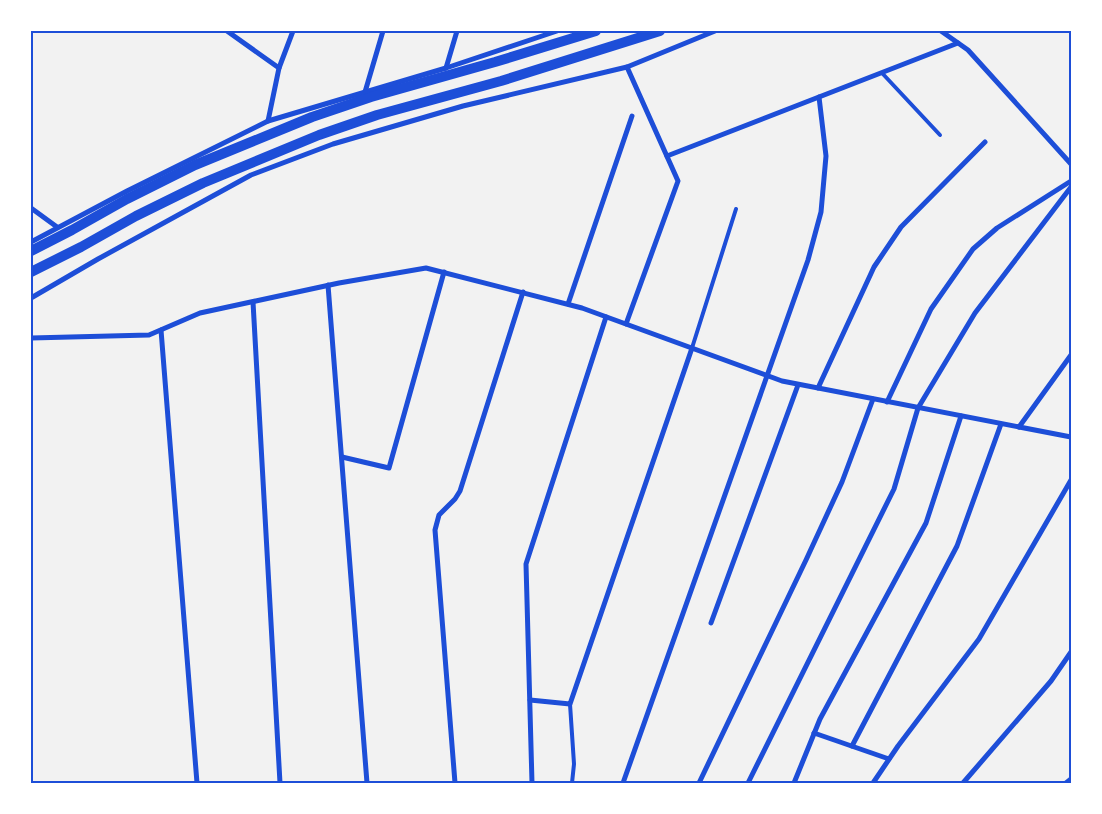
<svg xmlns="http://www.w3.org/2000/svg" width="1102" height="814" font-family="Inter,sans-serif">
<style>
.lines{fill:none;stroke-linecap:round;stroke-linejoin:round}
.service{stroke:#1d4ed8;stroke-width:4}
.minor{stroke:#1d4ed8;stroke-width:5}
.secondary{stroke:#1d4ed8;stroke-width:10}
.neatline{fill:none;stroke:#1d4ed8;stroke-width:2}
</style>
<rect width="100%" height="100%" fill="#f2f2f2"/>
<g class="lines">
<!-- service -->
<g class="service">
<path d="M882,73l58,62"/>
<path d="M692,348l44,-139"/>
<path d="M570,704l4,60 -2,19"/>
</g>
<!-- minor -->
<g class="minor">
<path d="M227,31l52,37"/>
<path d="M941,31l27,19 103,114"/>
<path d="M446,68l11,-37"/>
<path d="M365,92l18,-61"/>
<path d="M268,121l11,-53 14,-37"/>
<path d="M667,156l291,-113"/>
<path d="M31,208l26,19"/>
<path d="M31,242l96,-51 141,-70 178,-53 111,-37"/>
<path d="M328,285l39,498"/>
<path d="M31,298l67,-39 153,-84 82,-31 130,-38 164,-39 88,-36"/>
<path d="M253,302l27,481"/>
<path d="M568,304l64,-188"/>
<path d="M626,324l52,-143 -51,-114"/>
<path d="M161,330l36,453"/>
<path d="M31,338l118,-3 51,-22 139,-30 87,-15 156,40 200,73 289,56"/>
<path d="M818,388l56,-121 27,-40 84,-85"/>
<path d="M887,402l44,-93 42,-60 24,-21 74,-47"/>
<path d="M1019,427l52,-72"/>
<path d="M342,457l47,11 55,-196"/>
<path d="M711,623l87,-238"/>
<path d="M530,700l40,4 122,-356"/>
<path d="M814,733l75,26"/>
<path d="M852,746l105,-200 44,-122"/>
<path d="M455,783l-20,-253 4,-15 16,-16 5,-8 63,-199"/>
<path d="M532,783l-6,-219 80,-247"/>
<path d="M623,783l185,-523 13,-48 5,-56 -7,-59"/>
<path d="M699,783l107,-223 36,-78 31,-83"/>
<path d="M748,783l146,-294 24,-81 57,-95 96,-126"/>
<path d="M794,783l26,-64 106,-196 35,-107"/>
<path d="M873,783l25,-37 81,-107 92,-159"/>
<path d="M963,783l88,-102 20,-29"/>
<path d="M1066,783l5,-4"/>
</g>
<!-- secondary -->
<g class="secondary">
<path d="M31,251l41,-21 55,-31 68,-34 117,-48 59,-20 124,-35 101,-31"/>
<path d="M31,272l50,-25 55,-31 67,-33 116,-48 58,-20 124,-34 159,-50"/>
</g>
</g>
<!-- border -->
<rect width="1102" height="814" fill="none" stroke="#ffffff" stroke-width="65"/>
<rect x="32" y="32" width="1038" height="750" class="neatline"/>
</svg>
